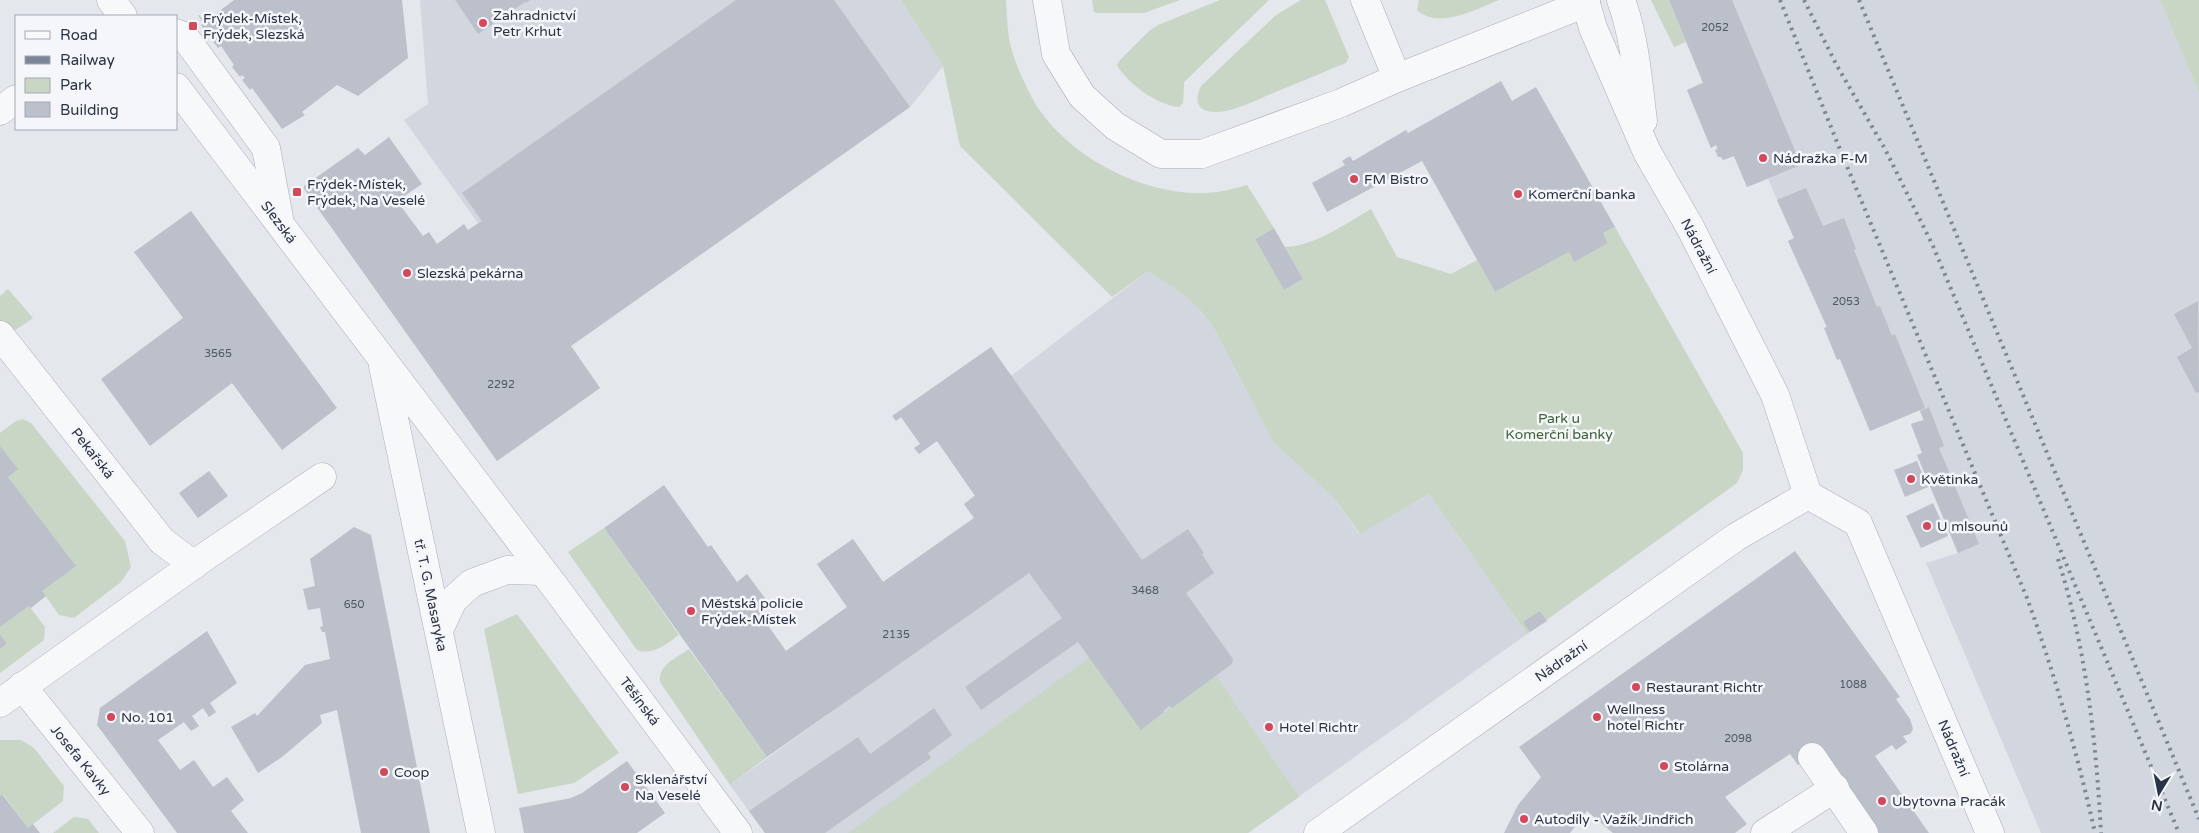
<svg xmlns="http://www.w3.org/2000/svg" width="2199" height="833" font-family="'Varela Round',sans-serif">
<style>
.built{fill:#d2d6de}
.green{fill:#c9d6c5}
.building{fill:#bbc0ca}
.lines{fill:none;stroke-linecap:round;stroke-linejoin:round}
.minor-casing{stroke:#a9aeb7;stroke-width:29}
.minor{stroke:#f7f8fa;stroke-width:28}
.rail{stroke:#7d8696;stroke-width:4;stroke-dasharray:2.5 5;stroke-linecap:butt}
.poi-dot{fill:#d1495b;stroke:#f4f6f9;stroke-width:2}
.labels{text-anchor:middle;stroke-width:5;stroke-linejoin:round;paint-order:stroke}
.number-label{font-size:11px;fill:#4f5766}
.poi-label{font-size:14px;fill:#2b3445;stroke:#f4f6f9;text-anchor:start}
.street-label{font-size:14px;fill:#2b3445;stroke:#f4f6f9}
.park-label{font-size:14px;fill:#3f6138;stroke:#f4f6f9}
</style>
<rect width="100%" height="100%" fill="#e4e7ec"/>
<!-- built -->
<g class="built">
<path d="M420,0h481l42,66 -33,41 -339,239 29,42 -103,73 -29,-231 10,-7 -74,-103 24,-16z"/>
<path d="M1669,0h491l39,93v740h-158l-115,-270 32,-10 -41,-98 5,-2 -11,-29 12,-4 -3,-10 -50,21 -67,-160h-2l-13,-30 6,-3 -26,-59 -21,8 -13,-31 -11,4 -2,-3h-3l-2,-12 -5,3 -24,-58 16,-8z"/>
<path d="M1148,271l36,24 17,16 14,19 58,112 62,57 24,35 70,-40 98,140 -279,199h-483l-35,-48 99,-71 -43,-63 61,-44 -30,-43 36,-25 30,43 91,-64 -10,-14 11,-9 -38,-54 74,-65z"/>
</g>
<!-- green -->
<g class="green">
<path d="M901,0h105c1,13 1,26 3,38 3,18 12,38 20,54 29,60 111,104 177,101 14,-1 28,-4 41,-8l27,43 -19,11 29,51 19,-11 -18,-32c30,-1 60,-23 86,-38l26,48 54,17 26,-14 18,32 74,-40 5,9 34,-18 -5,-10 12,-6 128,226v17l-6,13 -210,151 -98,-140 -69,40 -25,-35 -62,-57 -58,-112 -14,-19 -17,-16 -36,-24 -36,26 -152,-151 -17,-80z"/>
<path d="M1092,0h88l-36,13h-47l-3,-1z"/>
<path d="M1220,0h49l-85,82 -1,21 -4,4c-22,-2 -51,-23 -62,-42l3,-5 29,-29 9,-6z"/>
<path d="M1301,0h24l24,57 -3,6c-27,11 -53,22 -80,33 -11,5 -24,11 -36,14 -20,5 -41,2 -29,-24l75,-71z"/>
<path d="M1419,0h80c-22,9 -61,30 -82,10z"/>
<path d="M1651,0h18l17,42 -12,5z"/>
<path d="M2160,0h39v93z"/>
<path d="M8,289l25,29 -22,15 -11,-11v-26z"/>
<path d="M23,419l8,4 94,118 6,26 -10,15 -47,36 -15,-3 -17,-24 33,-26 -67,-88 -8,-31v-13l16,-12z"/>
<path d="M604,528l75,107c-13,9 -26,21 -42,15l-69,-98z"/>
<path d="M29,606l16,21 -1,13 -44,33v-24l7,-5 -7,-10v-7z"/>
<path d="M517,614l102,139 -45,30 -56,11 -34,-165z"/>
<path d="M689,649l78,108 -37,28 -70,-103c-2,-17 16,-24 29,-33z"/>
<path d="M1089,658l52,71 75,-53 83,121 -51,36h-400z"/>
<path d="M0,740h21l13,8 30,38 -1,15 -35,27 -25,-34 -3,2z"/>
<path d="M74,817l14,2 11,14h-46z"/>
</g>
<!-- building -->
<g class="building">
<path d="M234,0h168l6,58 -50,38 -21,-11 -35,27 3,3 -23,14 -30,-41 -2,2 -8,-10 3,-2 -3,-3 -2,2 -8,-10 2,-2 -13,-19 -3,2 -7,-9 2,-2 -2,-4 -3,2 -7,-10 2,-2 -5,-8h1l6,7z"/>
<path d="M455,0h75l-4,3 -1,-1 -47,32z"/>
<path d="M736,0h98l76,107 -339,239 29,42 -103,73 -193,-272v-3l54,-38 7,7 24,-18 33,47 -25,17 26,35 6,-4 8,12 27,-20 4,6 14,-9 -20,-28z"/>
<path d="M1669,0h63l69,165 -54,22 -13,-31 -11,4 -2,-3h-3l-3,-7 3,-1 -2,-4 -5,3 -24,-58 16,-7z"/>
<path d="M1501,81l11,20 24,-14 79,140 -12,6 5,10 -34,19 -5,-10 -74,40 -73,-131 -95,51 -15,-29 33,-18 -3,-4 8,-5 3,5 53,-31 2,3z"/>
<path d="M1806,188l17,38 21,-8 12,31 -2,1 23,57 3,-1 12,30 3,-2 30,74 -55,23 -30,-72 -3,1 -13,-32 3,-1 -39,-86 6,-3 -17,-38z"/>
<path d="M191,211l146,197 -55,42 -50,-67 -82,63 -49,-67 82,-61 -49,-66z"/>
<path d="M1274,228l29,51 -19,11 -29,-51z"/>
<path d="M2198,301l1,91 -3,1 -19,-36 15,-9 -18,-34z"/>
<path d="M991,347l151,213 46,-31 16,24 -2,1 12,19 -28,20 47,66 -1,5 -60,44 -2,-2 -7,5 1,1 -23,18 -63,-88 -97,68 -16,-23 97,-69 -33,-45 -262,184 -163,-229 60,-43 44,62 3,-2 26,37 10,-8 24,32 -11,8 26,37 61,-44 -30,-43 36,-25 30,43 91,-64 -10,-14 11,-8 -38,-55 -18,13 -5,-6 6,-4 -19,-27 -5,4 -4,-5z"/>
<path d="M1929,407l15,39 -5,2 40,96 -21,9 -41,-98 5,-2 -11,-29 13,-4 -4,-9z"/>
<path d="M0,446l18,23 -10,8 68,89 -34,25 4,5 -15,12 -2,-2 -29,21z"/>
<path d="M1917,461l11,26 -23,10 -11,-27z"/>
<path d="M209,471l19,25 -30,22 -19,-25z"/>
<path d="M1933,503l15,33 -27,12 -15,-32z"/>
<path d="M354,527l17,8 59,298h-69l-24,-123 -17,5 2,8 -40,34 -24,16 -27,-46 24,-14 2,3 48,-51 25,-6 -5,-27h-3l-2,-5 3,-1 -3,-18 -12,2 -5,-21 12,-3 -5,-27z"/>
<path d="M1795,551l105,146 -4,2 14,20 3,10 -3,5 -7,2 4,6 -11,8 -4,-5 -17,11 54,77h-50l-59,-84 -22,16 -8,-11 -65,43 22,27 -12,9h-122l-26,-22 -17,22h-66l14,-28 23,-28 -22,-30z"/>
<path d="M1540,611l7,10 -17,11 -7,-10z"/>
<path d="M207,631l30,52 -27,20 6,9 -7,5 -6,-9 -11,8 7,10 -8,5 -7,-9 -26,18 22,30 14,-10 19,27 14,-10 17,23 -13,11 17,22h-71l-80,-108 3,-17z"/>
<path d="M0,634l7,10 -7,5z"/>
<path d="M934,708l18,27 -24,18 3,5 -106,75h-60l-16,-22 109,-74 12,17z"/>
<path d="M627,761l38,52 -28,20h-113l-5,-25 52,-10 11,-5z"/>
<path d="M2,794l26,34 5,-4 7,9h-40v-37z"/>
</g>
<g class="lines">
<defs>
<g id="minor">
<path d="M111,0l12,16"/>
<path d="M1047,0l9,54 26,42 33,30 46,28h41l139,-51 56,-25 189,-75"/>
<path d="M1365,0l32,78"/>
<path d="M1585,0l8,28 54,124 43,75 85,168 33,100 50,28 132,310"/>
<path d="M1621,0c14,38 17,81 22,121"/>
<path d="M176,33l8,3 82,112 13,70"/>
<path d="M176,87l379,500 183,246"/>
<path d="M0,111l16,-12"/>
<path d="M0,335l162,206 32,24"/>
<path d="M383,366l98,467"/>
<path d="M439,630l14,-30 19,-17 35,-13 35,1"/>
<path d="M22,686l118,147"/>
<path d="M0,703l206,-147 116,-79"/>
<path d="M1812,757l52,76"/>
<path d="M1318,833l418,-296 72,-42"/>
<path d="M1765,833l70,-45"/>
</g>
</defs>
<!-- minor casing -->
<use href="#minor" class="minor-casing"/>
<!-- minor -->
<use href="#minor" class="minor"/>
<!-- rail -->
<g class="rail">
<path d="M1780,0l61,152 186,446c28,77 50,154 68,235"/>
<path d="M1804,0l32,64 49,85 48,97 246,587"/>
<path d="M1859,0l340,819"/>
<path d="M2058,559c28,89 38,181 43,274"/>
</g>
</g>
<!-- markers -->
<g class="poi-dot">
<circle cx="483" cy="23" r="5"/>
<rect x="188" y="21" width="10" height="10" rx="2.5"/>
<circle cx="1763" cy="158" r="5"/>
<circle cx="1354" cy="179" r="5"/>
<rect x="292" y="187" width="10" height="10" rx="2.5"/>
<circle cx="1518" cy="194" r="5"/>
<circle cx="407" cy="273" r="5"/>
<circle cx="1911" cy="479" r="5"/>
<circle cx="1927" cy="526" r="5"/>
<circle cx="691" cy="611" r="5"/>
<circle cx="1636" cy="687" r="5"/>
<circle cx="111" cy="717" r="5"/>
<circle cx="1597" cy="717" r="5"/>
<circle cx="1269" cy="727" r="5"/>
<circle cx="1664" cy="766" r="5"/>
<circle cx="384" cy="772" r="5"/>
<circle cx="625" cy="787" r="5"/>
<circle cx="1882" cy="801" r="5"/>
<circle cx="1524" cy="819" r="5"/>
</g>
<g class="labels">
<!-- number labels -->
<g class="number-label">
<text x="1715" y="31">2052</text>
<text x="1846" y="305">2053</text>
<text x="218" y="357">3565</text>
<text x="501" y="388">2292</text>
<text x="1145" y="594">3468</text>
<text x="354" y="608">650</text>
<text x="896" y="638">2135</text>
<text x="1853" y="688">1088</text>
<text x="1738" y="742">2098</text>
</g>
<!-- poi labels -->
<g class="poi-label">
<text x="493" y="20">Zahradnictví<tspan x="493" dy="16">Petr Krhut</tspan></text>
<text x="203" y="23">Frýdek-Místek,<tspan x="203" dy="16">Frýdek, Slezská</tspan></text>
<text x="1773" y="163">Nádražka F-M</text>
<text x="1364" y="184">FM Bistro</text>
<text x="307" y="189">Frýdek-Místek,<tspan x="307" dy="16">Frýdek, Na Veselé</tspan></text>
<text x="1528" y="199">Komerční banka</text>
<text x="417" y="278">Slezská pekárna</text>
<text x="1921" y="484">Květinka</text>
<text x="1937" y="531">U mlsounů</text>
<text x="701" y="608">Městská policie<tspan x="701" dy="16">Frýdek-Místek</tspan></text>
<text x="1646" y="692">Restaurant Richtr</text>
<text x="1607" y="714">Wellness<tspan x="1607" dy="16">hotel Richtr</tspan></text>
<text x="121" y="722">No. 101</text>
<text x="1279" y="732">Hotel Richtr</text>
<text x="1674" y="771">Stolárna</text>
<text x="394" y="777">Coop</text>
<text x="635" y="784">Sklenářství<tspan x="635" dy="16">Na Veselé</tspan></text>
<text x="1892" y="806">Ubytovna Pracák</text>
<text x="1534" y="824">Autodíly - Važík Jindřich</text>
</g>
<!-- street labels -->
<g class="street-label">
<text transform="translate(279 222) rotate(53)" y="5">Slezská</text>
<text transform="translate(1699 246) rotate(62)" y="5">Nádražní</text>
<text transform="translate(93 453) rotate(52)" y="5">Pekařská</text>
<text transform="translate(431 595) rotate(78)" y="5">tř. T. G. Masaryka</text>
<text transform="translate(1561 661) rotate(-35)" y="5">Nádražní</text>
<text transform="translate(640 701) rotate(53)" y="5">Těšínská</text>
<text transform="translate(1954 748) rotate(67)" y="5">Nádražní</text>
<text transform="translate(81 760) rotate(51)" y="5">Josefa Kavky</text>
</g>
<!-- park labels -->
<g class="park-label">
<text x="1559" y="423">Park u<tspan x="1559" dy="16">Komerční banky</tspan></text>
</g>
</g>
<!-- legend -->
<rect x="15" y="15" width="162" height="115" fill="#f4f6f9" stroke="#a4a8b1"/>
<rect x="25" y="31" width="25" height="8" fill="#f7f8fa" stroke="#a4a8b1"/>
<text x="60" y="40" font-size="15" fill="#2b3445">Road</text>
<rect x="25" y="56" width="25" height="8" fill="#7d8696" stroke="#a4a8b1"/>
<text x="60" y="65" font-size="15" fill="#2b3445">Railway</text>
<rect x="25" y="78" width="25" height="15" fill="#c9d6c5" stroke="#a4a8b1"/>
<text x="60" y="90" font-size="15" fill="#2b3445">Park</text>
<rect x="25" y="102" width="25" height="15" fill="#bbc0ca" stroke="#a4a8b1"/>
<text x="60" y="115" font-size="15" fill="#2b3445">Building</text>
<!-- north arrow -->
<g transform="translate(2159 793) rotate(190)" stroke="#f4f6f9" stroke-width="4" paint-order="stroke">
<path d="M0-4L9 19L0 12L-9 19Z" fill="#2b3445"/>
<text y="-8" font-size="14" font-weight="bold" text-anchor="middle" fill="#2b3445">N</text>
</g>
</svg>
